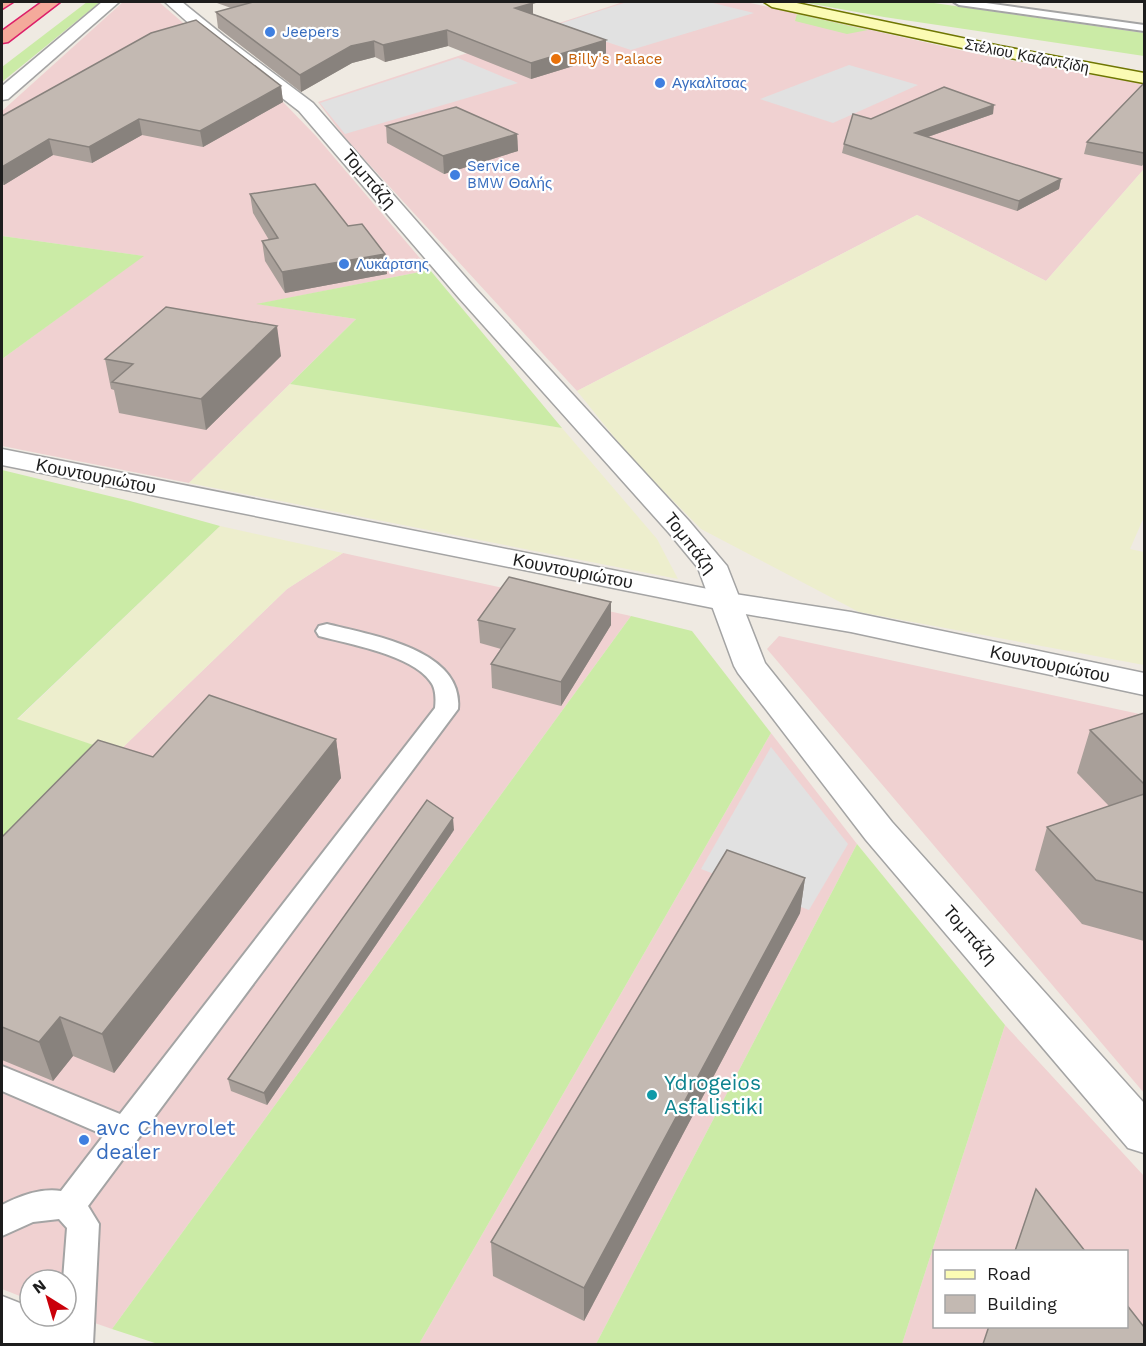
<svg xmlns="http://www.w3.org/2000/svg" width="1146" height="1346" font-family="'Work Sans',sans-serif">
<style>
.commercial{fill:#f0d1d1;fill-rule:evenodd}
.farmland{fill:#edeecd}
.grass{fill:#cbeba6}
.parking{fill:#e1e1e1}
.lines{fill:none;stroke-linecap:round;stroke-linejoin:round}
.service-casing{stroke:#a4a4a4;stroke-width:4}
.minor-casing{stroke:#a4a4a4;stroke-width:3}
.tertiary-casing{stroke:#a4a4a4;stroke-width:3}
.secondary-casing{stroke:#6f7602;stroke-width:3}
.trunk-casing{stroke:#dd1f69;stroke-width:3}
.service{fill:#fff;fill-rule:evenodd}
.minor{fill:#fff;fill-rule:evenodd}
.tertiary{fill:#fff;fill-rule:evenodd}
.secondary{fill:#fbfbb4;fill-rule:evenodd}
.trunk{fill:#f4aa9b;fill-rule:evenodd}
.wall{fill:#a89f99}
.shaded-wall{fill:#88827d}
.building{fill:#c3b9b2;stroke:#88827d;stroke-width:1.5}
.shop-dot{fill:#3f7fe0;stroke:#fff;stroke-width:2}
.food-dot{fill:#e8710a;stroke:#fff;stroke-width:2}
.culture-dot{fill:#0f9aa8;stroke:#fff;stroke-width:2}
.labels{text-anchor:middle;stroke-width:4.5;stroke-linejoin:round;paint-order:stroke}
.far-shop-label{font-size:15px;fill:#366cbe;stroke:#fff;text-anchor:start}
.far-street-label{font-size:15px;fill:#1d1d1d;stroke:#fff}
.far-food-label{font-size:15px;fill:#c56008;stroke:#fff;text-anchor:start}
.street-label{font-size:18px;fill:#1d1d1d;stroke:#fff}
.near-culture-label{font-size:21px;fill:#0d838f;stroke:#fff;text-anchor:start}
.near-shop-label{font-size:21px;fill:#366cbe;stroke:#fff;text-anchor:start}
</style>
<rect width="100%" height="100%" fill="#efeae2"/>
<!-- commercial -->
<g class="commercial">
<path d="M123,2h36l83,72 42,29 32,33 114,134 -172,34 98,15 -167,164 -187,-37v-87l141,-103 -141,-20v-125z"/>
<path d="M623,2h123l240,54 158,28v85l-98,112 -129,-66 -340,176 -232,-253 -27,-36z"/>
<path d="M343,553l288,63 -519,713 -46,-16v-33h-36v20l-28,-11v-413l115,-123 170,-164z"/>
<path d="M779,636l365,79v378l-377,-444z"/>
<path d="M771,733l86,111 -261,500h-177z"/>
<path d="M1005,1025l139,151v168h-242zM934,1252h192v74h-192z"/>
</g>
<!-- farmland -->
<g class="farmland">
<path d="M1144,169v348l-14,32 14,3v113l-285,-53 -158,-83 -69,-70 -55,-68 340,-176 129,66z"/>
<path d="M290,384l272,44 95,111 21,40 -489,-96z"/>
<path d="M220,526l123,27 -56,36 -170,164 -100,-33z"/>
</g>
<!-- grass -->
<g class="grass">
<path d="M87,2h13l-98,80v-15z"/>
<path d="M802,2h125l217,31v23l-260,-39z"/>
<path d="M797,14l71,16 -21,4 -52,-13z"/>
<path d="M2,236l142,20 -142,103z"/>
<path d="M430,270l132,158 -272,-44 66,-65 -100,-15z"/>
<path d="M2,470l128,31 90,25 -203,193 100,34 -115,123z"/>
<path d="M631,616l61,15 79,102 -352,611h-261l-46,-15z"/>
<path d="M857,844l148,181 -103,319h-306z"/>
</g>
<!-- parking -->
<g class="parking">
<path d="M627,2h82l45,11 -123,37 -75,-25z"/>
<path d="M458,58l60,25 -173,51 -25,-31z"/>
<path d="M849,65l69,20 -85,38 -73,-24z"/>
<path d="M771,747l77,97 -39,66 -108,-41z"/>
</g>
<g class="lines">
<defs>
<g id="service">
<path d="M954,2h25l165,23v6l-185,-26z"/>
<path d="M327,624c43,11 137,25 131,85l-370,497 11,18 -6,120h-34l2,-28h5v-36h-3l4,-52 -8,-9 -26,3 -31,14v-31c18,-9 38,-17 59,-14l43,-56 -102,-44v-25l118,48 315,-406c1,-9 1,-20 -5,-27 -18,-26 -81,-37 -111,-45l-3,-5 3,-5z"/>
</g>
<path id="minor" d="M165,2h17l42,34 89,67 162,185 214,233 38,45 38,97 127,159 252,281v50l-16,-5 -262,-308 -128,-167 -4,-7 -36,-98 -29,-35 -210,-235 -160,-187 -87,-67z"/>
<g id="tertiary">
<path d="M102,2h17l-111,97 -6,1v-14z"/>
<path d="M2,449l726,144 123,19 293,61v22l-293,-63 -123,-21 -726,-146z"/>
<path d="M2,1296l28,11v9h22l27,11 7,17h-84z"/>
</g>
<path id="secondary" d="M764,2h28l208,44 144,27v10l-144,-27 -228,-49z"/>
<g id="trunk">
<path d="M2,2h11l-11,7z"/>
<path d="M42,2h18l-52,40 -6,1v-12z"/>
</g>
</defs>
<!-- service casing -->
<use href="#service" class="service-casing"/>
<!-- minor casing -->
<use href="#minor" class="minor-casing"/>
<!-- tertiary casing -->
<use href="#tertiary" class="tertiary-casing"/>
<!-- secondary casing -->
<use href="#secondary" class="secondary-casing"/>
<!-- trunk casing -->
<use href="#trunk" class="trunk-casing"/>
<!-- service -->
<use href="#service" class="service"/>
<!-- minor -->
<use href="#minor" class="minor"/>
<!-- tertiary -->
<use href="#tertiary" class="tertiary"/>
<!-- secondary -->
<use href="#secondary" class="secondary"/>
<!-- trunk -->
<use href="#trunk" class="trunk"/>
</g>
<!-- wall -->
<g class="wall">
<path d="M217,2h312l4,1v11l73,26v16l-75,23 -83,-33 -63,16 -10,-5 -23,6 -51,29 -83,-64 -2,-16 15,-4 -14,-5z"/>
<path d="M1144,83v80l-2,3 -58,-12 3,-12z"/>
<path d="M281,86l2,16 -80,45 -61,-12 -50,28 -39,-8 -49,30h-2v-69z"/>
<path d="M993,114l-65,23 133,42 -2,10 -42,22 -175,-58 2,-9 27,-25z"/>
<path d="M386,126l131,8 1,17 -74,23 -57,-31z"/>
<path d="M250,194l98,32 39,48 -102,19 -20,-32 -3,-20 7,-1 -16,-27z"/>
<path d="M281,356l-75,74 -87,-17 -5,-23 -3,-1 -6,-30z"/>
<path d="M611,602v23l-50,81 -69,-18 -1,-24 10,-15 -21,-6 -2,-23z"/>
<path d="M1144,713v228l-62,-17 -47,-54 12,-43 62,-21 -32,-33 13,-43z"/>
<path d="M336,739l5,39 -227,295 -41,-17 -20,25 -51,-21v-223z"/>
<path d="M454,830l-187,275 -36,-14 -3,-12z"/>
<path d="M805,878l-5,35 -216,408 -91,-45 -2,-34z"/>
</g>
<!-- shaded-wall -->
<g class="shaded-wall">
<path d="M533,3v15l-18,-10z"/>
<path d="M447,30l1,16 -63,16 -2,-17z"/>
<path d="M606,40v16l-75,23v-16z"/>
<path d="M374,41l1,16 -23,6 -51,29 -1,-17 51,-29z"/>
<path d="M281,86l2,16 -80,45 -3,-16z"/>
<path d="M994,105l-1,9 -80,28 2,-9z"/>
<path d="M139,119l3,16 -50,28 -3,-16z"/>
<path d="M517,134l1,17 -74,23 -1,-18z"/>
<path d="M49,139l4,16 -49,30 -2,-10v-8z"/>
<path d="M1061,179l-2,10 -42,22 2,-10z"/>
<path d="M385,254l2,20 -102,19 -3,-21z"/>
<path d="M277,326l4,30 -75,74 -5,-31z"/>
<path d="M611,602v23l-50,81v-24z"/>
<path d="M336,739l5,39 -227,295 -12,-39z"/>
<path d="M453,818l1,12 -187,275 -3,-12z"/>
<path d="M805,878l-5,35 -216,408v-33z"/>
<path d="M60,1017l13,39 -20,25 -14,-39z"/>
</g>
<!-- building -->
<g class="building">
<path d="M253,2h276l4,1 -18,5 91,32 -75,23 -84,-33 -64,15 -9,-4 -23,5 -51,29 -84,-63z"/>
<path d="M196,20l85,66 -81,45 -61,-12 -50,28 -40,-8 -47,28v-51l149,-83z"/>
<path d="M1144,83v70l-57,-11z"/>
<path d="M944,87l50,18 -79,28 146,46 -42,22 -175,-57 9,-30 18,5z"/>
<path d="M456,107l61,27 -74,22 -57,-30z"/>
<path d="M315,184l33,42 14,-2 23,30 -103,18 -20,-31 16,-3 -28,-44z"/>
<path d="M166,307l111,19 -76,73 -89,-17 21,-18 -28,-5z"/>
<path d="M509,577l102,25 -50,80 -70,-18 24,-35 -37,-9z"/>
<path d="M209,695l127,44 -234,295 -42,-17 -21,25 -37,-15v-190l96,-97 55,17z"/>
<path d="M1144,713v71l-54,-54z"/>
<path d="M1144,794v99l-48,-13 -49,-53z"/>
<path d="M427,800l26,18 -189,275 -36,-14z"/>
<path d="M727,850l78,28 -221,410 -93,-46z"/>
<path d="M1036,1189l49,62h-70z"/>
<path d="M1126,1304l18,23v17h-161l6,-18h137z"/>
</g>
<!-- markers -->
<g class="shop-dot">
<circle cx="270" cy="32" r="6"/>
<circle cx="660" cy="83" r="6"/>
<circle cx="455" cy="175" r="6"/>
<circle cx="344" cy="264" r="6"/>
<circle cx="84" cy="1140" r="6"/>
</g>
<circle class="food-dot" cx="556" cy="59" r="6"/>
<circle class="culture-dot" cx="652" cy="1095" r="6"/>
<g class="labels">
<!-- far-shop labels -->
<g class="far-shop-label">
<text x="282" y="37">Jeepers</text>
<text x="672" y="88">Αγκαλίτσας</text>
<text x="467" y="171">Service<tspan x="467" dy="17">BMW Θαλής</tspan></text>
<text x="356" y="269">Λυκάρτσης</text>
</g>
<!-- far-street labels -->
<g class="far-street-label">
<text transform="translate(1027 56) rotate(11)" y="5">Στέλιου Καζαντζίδη</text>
</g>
<!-- far-food labels -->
<g class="far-food-label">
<text x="568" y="64">Billy's Palace</text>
</g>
<!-- street labels -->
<g class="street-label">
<text transform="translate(369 179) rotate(49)" y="6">Τομπάζη</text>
<text transform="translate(96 476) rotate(11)" y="6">Κουντουριώτου</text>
<text transform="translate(690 543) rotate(52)" y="6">Τομπάζη</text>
<text transform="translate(573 571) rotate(11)" y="6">Κουντουριώτου</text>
<text transform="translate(1050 664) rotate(12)" y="6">Κουντουριώτου</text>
<text transform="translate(970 935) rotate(49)" y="6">Τομπάζη</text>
</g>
<!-- near-culture labels -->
<g class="near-culture-label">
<text x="664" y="1090">Ydrogeios<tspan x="664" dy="24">Asfalistiki</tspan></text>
</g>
<!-- near-shop labels -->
<g class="near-shop-label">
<text x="96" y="1135">avc Chevrolet<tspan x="96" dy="24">dealer</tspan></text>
</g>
</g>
<!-- border -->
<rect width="1146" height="1346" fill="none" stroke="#1d1d1d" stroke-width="6"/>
<!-- legend -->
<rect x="933" y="1250" width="195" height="78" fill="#ffffff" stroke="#a5a5a5" stroke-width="1.5"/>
<rect x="945" y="1270" width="30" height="9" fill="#fbfbb4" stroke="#a5a5a5" stroke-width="1.5"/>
<text x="987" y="1280" font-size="18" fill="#1d1d1d">Road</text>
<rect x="945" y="1295" width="30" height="18" fill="#c3b9b2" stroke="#a5a5a5" stroke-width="1.5"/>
<text x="987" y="1310" font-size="18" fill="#1d1d1d">Building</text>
<!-- north arrow -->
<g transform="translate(48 1298) rotate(323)"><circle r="28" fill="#ffffff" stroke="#a5a5a5" stroke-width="1.5"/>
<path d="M0-4.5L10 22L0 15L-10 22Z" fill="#ca000a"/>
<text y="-9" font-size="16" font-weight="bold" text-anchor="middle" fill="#1d1d1d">N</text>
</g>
</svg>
